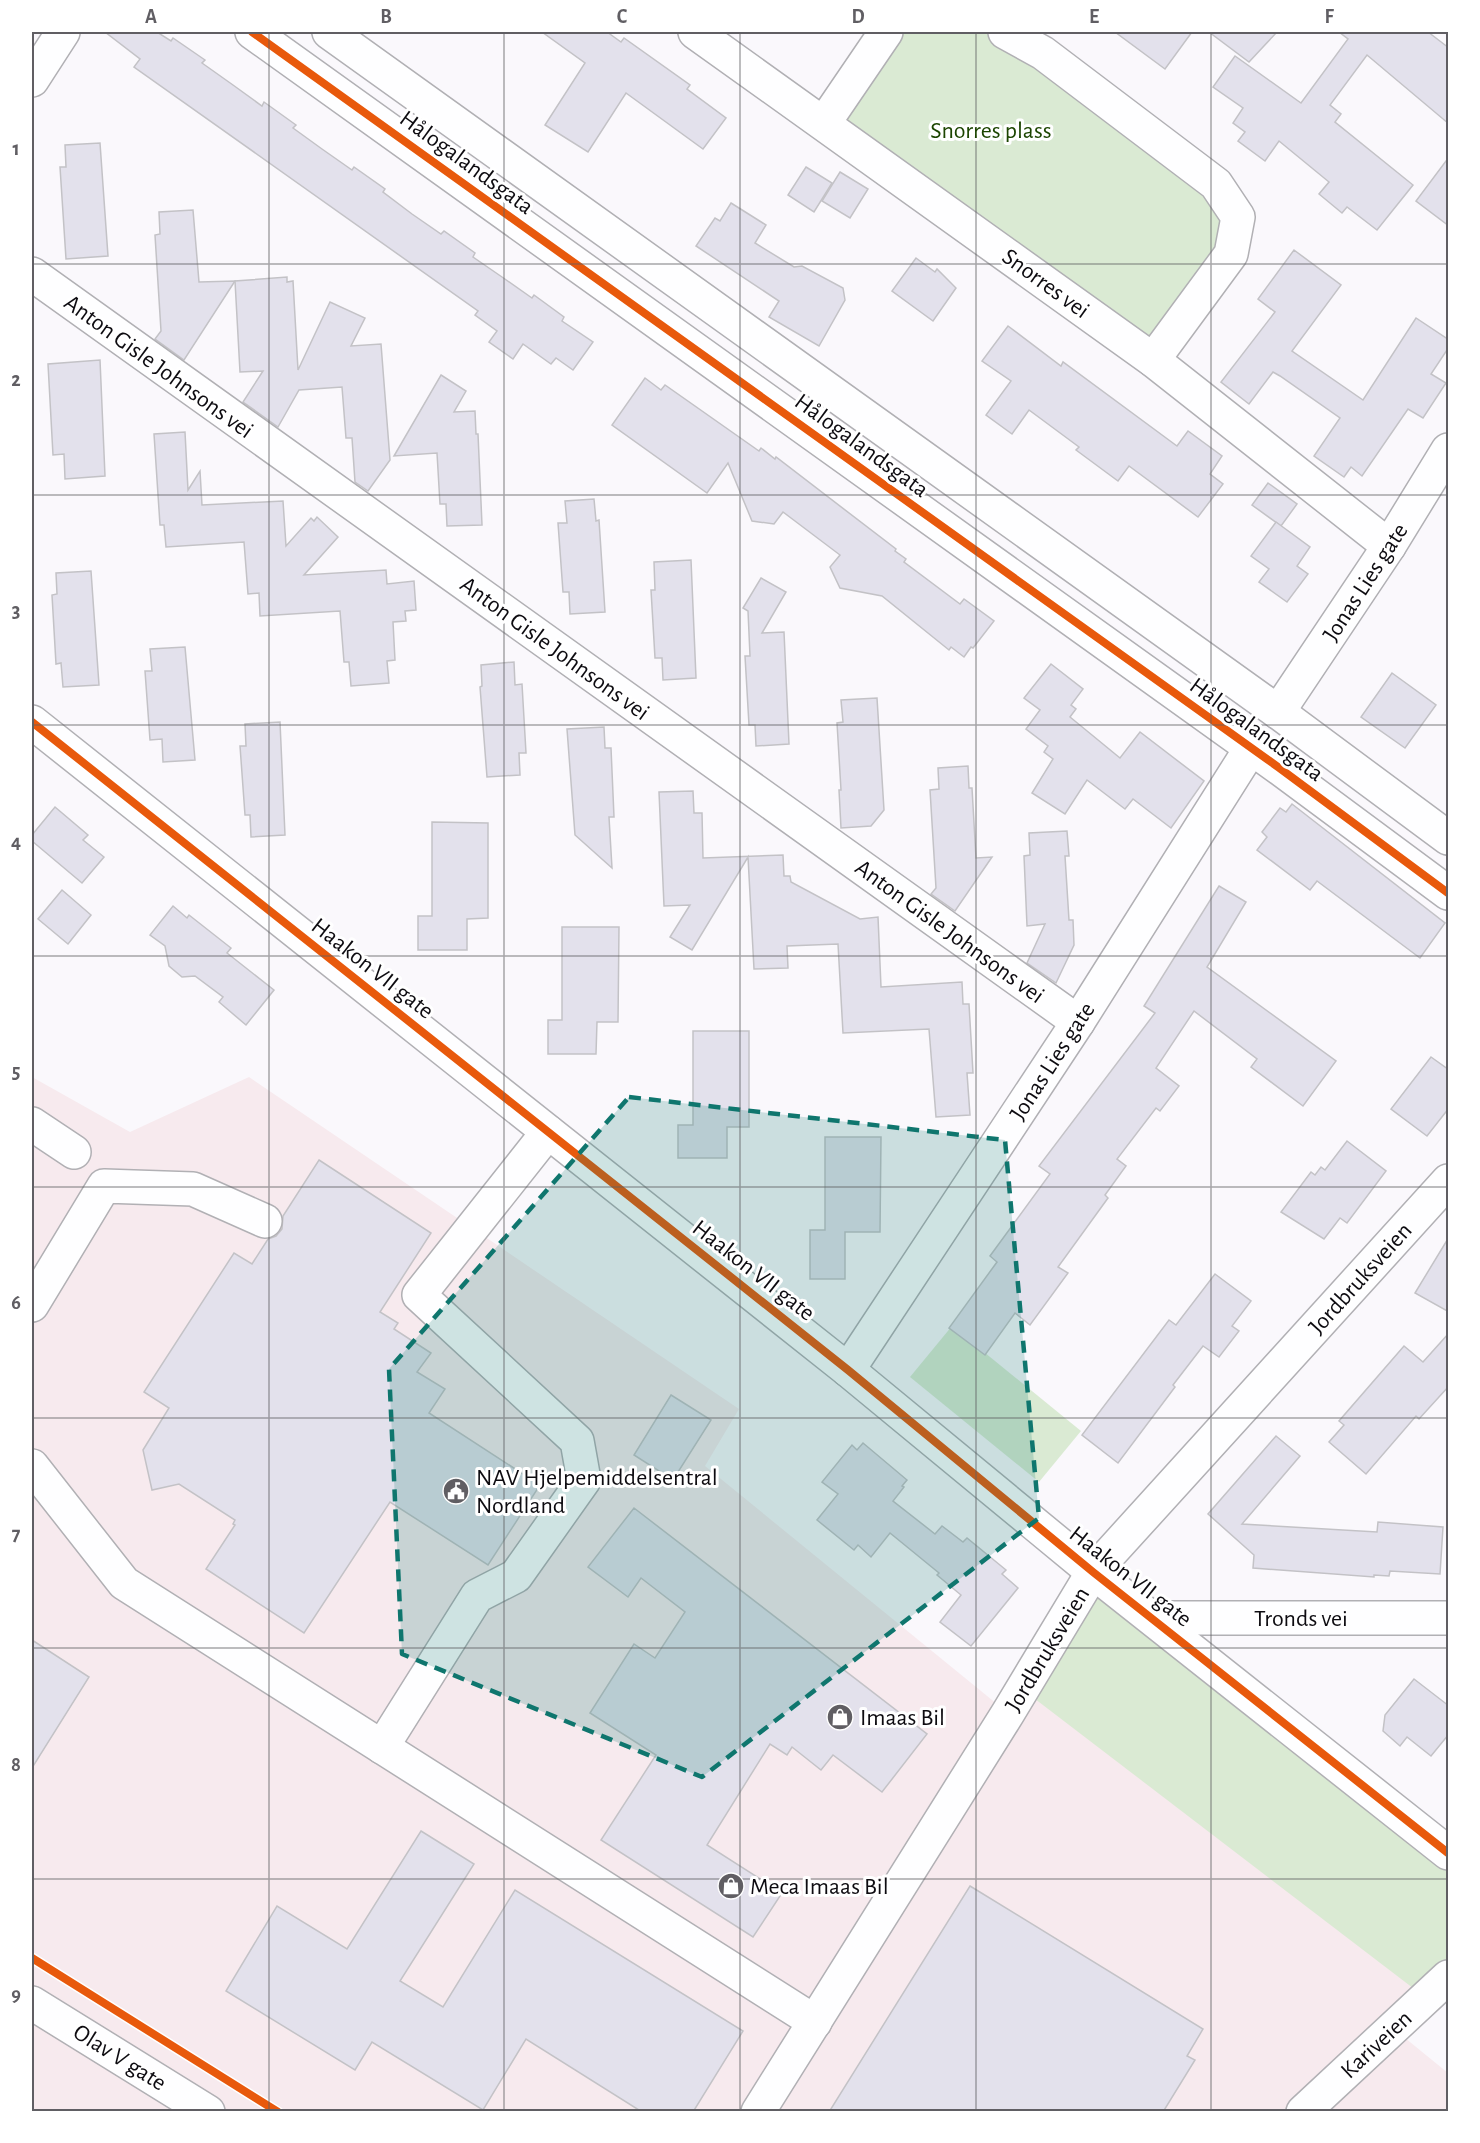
<svg xmlns="http://www.w3.org/2000/svg" width="1480" height="2143" font-family="'Alegreya Sans',sans-serif">
<style>
.industrial{fill:#f7eaee}
.green{fill:#daead3}
.building{fill:#e3e1ec;stroke:#c3c2c6;stroke-width:1.5}
.lines{fill:none;stroke-linecap:round;stroke-linejoin:round}
.minor-casing{stroke:#b1b0b4;stroke-width:36}
.highway-casing{stroke:#b1b0b4;stroke-width:36}
.minor{stroke:#fefeff;stroke-width:33}
.highway{stroke:#fefeff;stroke-width:33}
.cycleway-casing{stroke:#fff;stroke-width:11}
.cycleway{stroke:#e8590c;stroke-width:8}
.marked{fill:#0f766e;fill-opacity:0.2;stroke:#0f766e;stroke-width:4.5;stroke-dasharray:12 8;stroke-linejoin:round}
.grid{fill:none;stroke:#605e63;stroke-width:1.5;stroke-opacity:0.55}
.labels{text-anchor:middle;stroke-width:6;stroke-linejoin:round;paint-order:stroke}
.park-label{font-size:24px;fill:#1c4500;stroke:#fff}
.street-label{font-size:24px;fill:#0d0b10;stroke:#fff}
.poi-label{font-size:24px;fill:#0d0b10;stroke:#fff;text-anchor:start}
.neatline{fill:none;stroke:#605e63;stroke-width:2}
.grid-label{font-size:20px;text-anchor:middle;font-weight:bold;fill:#605e63}
</style>
<rect width="100%" height="100%" fill="#faf8fc"/>
<!-- industrial -->
<path class="industrial" d="M32,1077l98,55 119,-55 490,332 -34,57 303,247 14,-24 426,289 -54,51 54,44v38h-1416z"/>
<!-- green -->
<g class="green">
<path d="M886,32h119l233,185 -85,143 -329,-237z"/>
<path d="M952,1326l129,105 -42,51 -129,-105z"/>
<path d="M1093,1572l355,282v124l-22,20 -404,-309z"/>
</g>
<!-- building -->
<g class="building">
<path d="M105,32h52l14,9 2,-3 32,22 -3,3 31,22 29,21 2,-4 32,23 -3,3 29,21 30,21 2,-3 31,22 -2,3 29,22 29,20 3,-3 31,22 -2,4 29,20 30,21 2,-3 30,22 -2,4 31,21 -20,28 -17,-12 -5,6 -28,-20 -10,15 -24,-17 8,-11 -22,-16 3,-4 -344,-244 6,-8z"/>
<path d="M542,32h65l14,10 3,-4 66,47 -3,4 39,29 -23,31 -77,-56 -38,59 -43,-27 40,-62z"/>
<path d="M1115,32h77l-27,37z"/>
<path d="M1209,32h68l-28,30z"/>
<path d="M1339,32h89l21,16v76l-82,-69 -37,50 11,9 -6,8 78,63 -36,45 -30,-23 -5,6 -23,-19 10,-12 -50,-41 -14,20 -27,-20 7,-9 -12,-9 10,-15 -30,-21 22,-31 66,47 47,-64z"/>
<path d="M100,143l8,113 -42,3 -6,-92h6l-1,-22z"/>
<path d="M1449,157v69l-33,-25z"/>
<path d="M806,167l26,16 -18,29 -26,-17z"/>
<path d="M840,172l28,17 -18,29 -28,-17z"/>
<path d="M731,203l35,22 -11,18 39,24 8,-1 41,22 2,12 -26,46 -50,-29 10,-16 -83,-55 19,-28 5,3z"/>
<path d="M193,210l6,72 36,-1 -51,79 -29,-21 6,-8 -6,-96 5,-1 -1,-22z"/>
<path d="M1294,250l47,35 -49,66 71,49 53,-82 33,22v7l-18,27 15,9 -23,35 -15,-9 -46,67 -11,-9 -7,10 -30,-21 26,-38 -60,-42 -7,-4 -24,32 -28,-22 54,-70 -17,-13z"/>
<path d="M916,258l19,14 2,-3 19,19 -23,33 -41,-30z"/>
<path d="M287,277v5l6,-1 5,89 32,-68 35,16 -14,28 30,-2 9,116 -22,31 -13,-9 -3,-44h-6l-4,-51 -43,3 -21,37 -35,-25 20,-31 -23,1 -5,-91z"/>
<path d="M1008,326l53,40 2,-4 114,84 11,-15 34,25 -12,18 13,10 -25,33 -69,-51 -11,15 -42,-31 3,-3 -50,-37 -17,24 -26,-19 25,-34 -29,-20z"/>
<path d="M100,360l5,116 -40,3 -1,-25 -11,1 -5,-91z"/>
<path d="M441,375l25,16 -12,21 21,-1 1,23h2l4,91 -35,1 -1,-22h-6l-3,-51 -43,3z"/>
<path d="M645,378l16,12 4,-5 94,66 2,-3 14,11 1,-2 120,92 -1,2 11,8 -2,3 56,42 4,-5 30,22 -21,27 -2,-1 -7,10 -13,-10 -2,3 -67,-54 -42,-8 -10,-21 10,-12 -57,-43 -9,12 -22,-3 -24,-58 -21,30 -95,-68z"/>
<path d="M185,432l3,58 12,-19 2,34 81,-4 3,45 25,-28 3,3 3,-4 21,20 -34,38 82,-5 1,14 27,-3 2,29 -11,1 1,10 -13,1 2,38 -8,1 2,22 -38,3 -2,-24h-5l-4,-51 -80,5 -1,-23 -11,1 -4,-52 -78,5 -2,-22h-4l-6,-91z"/>
<path d="M1268,483l29,21 -16,22 -29,-21z"/>
<path d="M594,499l2,22 3,-1 6,92 -35,2 -1,-22h-6l-5,-69h9l-2,-22z"/>
<path d="M1276,522l34,25 -13,19 11,8 -21,28 -28,-20 10,-13 -18,-13z"/>
<path d="M691,560l5,118 -33,2 -1,-22h-7l-4,-68h4l-1,-28z"/>
<path d="M91,571l8,114 -36,2 -2,-24 -5,1 -4,-69 5,-1 -1,-21z"/>
<path d="M761,578l25,14 -24,41 22,-1 5,112 -33,2 -1,-21h-6l-4,-69h5l-2,-45 -5,-3z"/>
<path d="M185,647l10,113 -32,2 -1,-23 -12,1 -5,-69h7l-2,-22z"/>
<path d="M514,662l1,23 7,-1 4,69h-7l1,22 -33,2 -7,-90 2,-1 -1,-21z"/>
<path d="M1051,664l32,25 -12,16 5,4 -6,8 50,41 20,-26 64,49 -33,47 -38,-29 -8,10 -38,-29 -22,34 -33,-21 21,-34 -9,-7 4,-6 -22,-17 14,-19 -16,-12z"/>
<path d="M1392,673l44,32 -31,43 -44,-31z"/>
<path d="M877,698l7,112 -13,16 -30,2 -2,-38h2l-4,-67 6,-1 -2,-22z"/>
<path d="M280,722l5,113 -34,2 -1,-22h-5l-5,-69h6l-1,-22z"/>
<path d="M604,727l1,21h6l3,69h-5l3,51 -37,-33 -8,-106z"/>
<path d="M968,766l1,22h3l4,70 16,-1 -37,54 -24,-17 5,-6 -6,-98 9,-1 -1,-21z"/>
<path d="M693,791l1,22h8l1,45 80,-3 1,21h6l1,6 69,37 18,-2 3,70 81,-5 1,22h6l4,69h-6l3,42 -34,2 -7,-88 -86,4 -5,-89 -51,2 1,22 -34,1 -6,-112 -56,93 -22,-13 20,-32 -26,1 -5,-114z"/>
<path d="M1292,804l153,119 -25,35 -103,-77 -7,9 -53,-40 10,-13 -5,-5 18,-24 6,4z"/>
<path d="M55,807l33,28 -5,5 21,17 -22,26 -50,-42v-6z"/>
<path d="M432,822l56,1v95l-21,1v31h-49v-34h14z"/>
<path d="M1067,831l2,25h-4l4,64h4l1,25 -18,38 -29,-20 18,-39 -18,2 -3,-70 6,-1 -1,-22z"/>
<path d="M1219,886l27,16 -39,65 129,94 -33,45 -52,-39 6,-8 -63,-48 -38,57 23,18 -19,25 -4,-3 -39,51 9,7 -21,29 3,3 -50,69 10,6 -38,52 -15,-12 -30,42 -36,-27 48,-66 -7,-6 60,-82 -11,-8 116,-153 -11,-7z"/>
<path d="M62,890l29,25 -23,29 -30,-25z"/>
<path d="M173,906l14,12 2,-3 42,33 -4,5 47,37 -28,35 -27,-23 4,-5 -28,-21 -13,1 -13,-11 -4,-20 -15,-11z"/>
<path d="M562,927h57l-1,95h-21l-1,32h-48v-34h14z"/>
<path d="M693,1031h56v96h-22v31h-49v-33h15z"/>
<path d="M1431,1057l18,13v38l-22,28 -36,-27z"/>
<path d="M825,1137h56l-1,95h-35v47h-35v-49h15z"/>
<path d="M1347,1141l39,30 -39,52 -7,-5 -16,21 -43,-27 30,-40 4,3 6,-8 4,3z"/>
<path d="M319,1160l112,73 -51,79 18,11 -4,6 37,24 -14,19 28,17 -16,24 111,72 -52,80 -98,-63 -86,131 -98,-64 29,-44 -2,-1 2,-4 -56,-36 -27,6 -9,-40 26,-42 -25,-16 90,-139 18,11 16,-25 8,-3 6,-7 1,-13z"/>
<path d="M1449,1237v75l-34,-19z"/>
<path d="M1215,1274l36,27 -19,25 7,5 -20,26 -16,-11 -30,39 2,2 -57,76 -36,-28 87,-115 7,5z"/>
<path d="M1449,1333v53l-30,33 -3,-3 -50,58 -37,-32 15,-17 -5,-4 65,-75 19,16z"/>
<path d="M671,1395l40,25 -38,60 -39,-25z"/>
<path d="M1276,1436l24,20 -58,68 135,8 1,-10 65,5 -3,47 -50,-3 -1,5 -15,-1v2l-121,-9 1,-13 -46,-41z"/>
<path d="M863,1443l44,37 -5,6 2,1 -11,14 42,33 7,-8 21,16 4,-4 39,32 -4,4 16,14 -47,58 -31,-24 21,-27 -24,-20 2,-2 -49,-40 -19,24 -13,-12 -4,5 -37,-30 21,-26 -16,-12 30,-37 5,5z"/>
<path d="M634,1508l293,226 -45,58 -49,-37 -12,15 -29,-23 -5,8 -17,-11 -63,101 75,48 -29,44 -152,-97 55,-85 -66,-42 44,-69 21,14 30,-46 -44,-34 -13,19 -40,-30z"/>
<path d="M32,1640l57,37 -57,91z"/>
<path d="M1414,1679l35,27v28l-18,22 -24,-19 -7,9 -17,-15 2,-16z"/>
<path d="M421,1831l53,33 -74,117 43,26 72,-117 228,141 -50,81h-51l-116,-73 -43,71 -111,-68 -17,28 -129,-79 51,-85 70,43z"/>
<path d="M970,1886l233,143 -16,27 8,4 -32,52h-334z"/>
</g>
<g class="lines">
<defs>
<g id="minor">
<path d="M252,32l1026,735 170,126"/>
<path d="M329,32l949,680 170,126"/>
<path d="M695,32l458,328 236,186"/>
<path d="M1005,32l38,21 173,131 22,33 -7,37 -78,106"/>
<path d="M32,80l31,-48"/>
<path d="M824,123l62,-91"/>
<path d="M32,274l1046,748"/>
<path d="M1278,712l111,-166 59,-96"/>
<path d="M32,722l816,648 245,202 355,281"/>
<path d="M32,1124l42,28"/>
<path d="M32,1305l72,-119 89,3 72,32"/>
<path d="M848,1370l230,-348 173,-274"/>
<path d="M32,1466l92,117 691,439"/>
<path d="M1153,1618h295"/>
<path d="M382,1747l95,-151 39,-20 68,-96 -7,-39 -158,-146 129,-163"/>
<path d="M758,2112l250,-399 85,-141 355,-391"/>
<path d="M1303,2112l145,-135"/>
</g>
<path id="highway" d="M32,2003l176,109"/>
</defs>
<!-- minor casing -->
<use href="#minor" class="minor-casing"/>
<!-- highway casing -->
<use href="#highway" class="highway-casing"/>
<!-- minor -->
<use href="#minor" class="minor"/>
<!-- highway -->
<use href="#highway" class="highway"/>
<defs>
<g id="cycleway">
<path d="M252,32l1026,735 170,126"/>
<path d="M32,722l816,648 245,202 355,281"/>
<path d="M32,1958l246,154"/>
</g>
</defs>
<!-- cycleway casing -->
<use href="#cycleway" class="cycleway-casing"/>
<!-- cycleway -->
<use href="#cycleway" class="cycleway"/>
</g>
<!-- marked area -->
<path class="marked" d="M629,1097l376,43 34,378 -337,259 -300,-123 -13,-285z"/>
<!-- grid -->
<path class="grid" d="M269,32v2080M504,32v2080M740,32v2080M976,32v2080M1211,32v2080M32,264h1416M32,495h1416M32,725h1416M32,956h1416M32,1187h1416M32,1418h1416M32,1648h1416M32,1879h1416"/>
<!-- icons -->
<defs>
<symbol id="civic-disc" viewBox="-11 -11 22 22"><circle r="9.5" fill="#605e63" stroke="#fff"/><path d="M-.6-6.5H3V-4.5H.6V-3L4-1V1h2V6H-6V1h2V-1L-.6-3ZM-1.2 2.5V6h2.4V2.5Z" fill="#fff"/></symbol>
<symbol id="shop-disc" viewBox="-11 -11 22 22"><circle r="9.5" fill="#605e63" stroke="#fff"/><path d="M-5-2.5h2.3a2.7 3.5 0 0 1 5.4 0H5L5.5 6h-11ZM-1.5-2.5h3a1.5 2.3 0 0 0-3 0Z" fill="#fff"/></symbol>
</defs>
<g fill-rule="evenodd">
<use href="#civic-disc" x="441" y="1476" width="30" height="30"/>
<use href="#shop-disc" x="825" y="1702" width="30" height="30"/>
<use href="#shop-disc" x="716" y="1871" width="30" height="30"/>
</g>
<g class="labels">
<!-- park labels -->
<g class="park-label">
<text x="991" y="138">Snorres plass</text>
</g>
<!-- street labels -->
<g class="street-label">
<text transform="translate(467 162) rotate(36)" y="8">Hålogalandsgata</text>
<text transform="translate(1046 283) rotate(36)" y="8">Snorres vei</text>
<text transform="translate(159 366) rotate(36)" y="8">Anton Gisle Johnsons vei</text>
<text transform="translate(862 445) rotate(36)" y="8">Hålogalandsgata</text>
<text transform="translate(1365 582) rotate(-57)" y="8">Jonas Lies gate</text>
<text transform="translate(555 648) rotate(36)" y="8">Anton Gisle Johnsons vei</text>
<text transform="translate(1257 729) rotate(36)" y="8">Hålogalandsgata</text>
<text transform="translate(950 931) rotate(36)" y="8">Anton Gisle Johnsons vei</text>
<text transform="translate(373 968) rotate(38)" y="8">Haakon VII gate</text>
<text transform="translate(1052 1061) rotate(-57)" y="8">Jonas Lies gate</text>
<text transform="translate(754 1270) rotate(38)" y="8">Haakon VII gate</text>
<text transform="translate(1360 1278) rotate(-48)" y="8">Jordbruksveien</text>
<text transform="translate(1131 1576) rotate(38)" y="8">Haakon VII gate</text>
<text x="1301" y="1626">Tronds vei</text>
<text transform="translate(1047 1649) rotate(-59)" y="8">Jordbruksveien</text>
<text transform="translate(1376 2044) rotate(-43)" y="8">Kariveien</text>
<text transform="translate(120 2057) rotate(32)" y="8">Olav V gate</text>
</g>
<!-- poi labels -->
<g class="poi-label">
<text x="476" y="1485">NAV Hjelpemiddelsentral<tspan x="476" dy="28">Nordland</tspan></text>
<text x="860" y="1725">Imaas Bil</text>
<text x="750" y="1894">Meca Imaas Bil</text>
</g>
</g>
<!-- border -->
<rect width="1480" height="2143" fill="none" stroke="#ffffff" stroke-width="66"/>
<rect x="33" y="33" width="1414" height="2077" class="neatline"/>
<g class="grid-label">
<text x="151" y="23">A</text>
<text x="386" y="23">B</text>
<text x="622" y="23">C</text>
<text x="858" y="23">D</text>
<text x="1094" y="23">E</text>
<text x="1329" y="23">F</text>
<text x="16" y="155">1</text>
<text x="16" y="386">2</text>
<text x="16" y="617">3</text>
<text x="16" y="848">4</text>
<text x="16" y="1078">5</text>
<text x="16" y="1309">6</text>
<text x="16" y="1540">7</text>
<text x="16" y="1771">8</text>
<text x="16" y="2001">9</text>
</g>
</svg>
